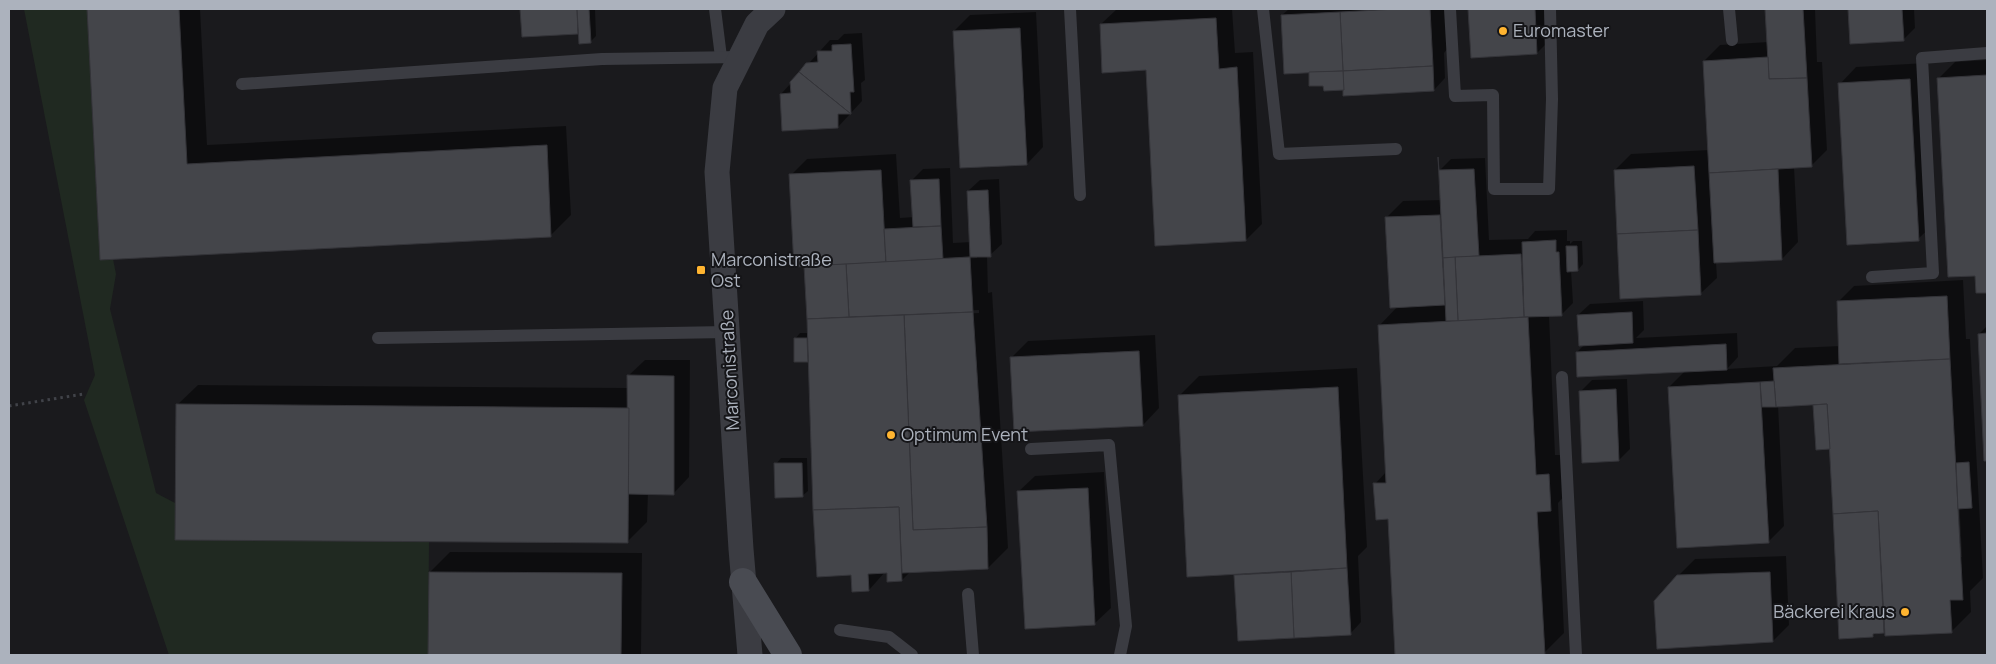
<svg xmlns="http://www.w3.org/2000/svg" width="1996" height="664" font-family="Manrope,sans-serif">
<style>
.green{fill:#202921}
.shadow{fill:#0007;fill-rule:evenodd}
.building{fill:#44454a;stroke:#343439}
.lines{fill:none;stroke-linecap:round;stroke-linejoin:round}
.path{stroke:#414349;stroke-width:3;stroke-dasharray:2.5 4;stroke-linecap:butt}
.lane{stroke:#3b3c42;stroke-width:12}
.street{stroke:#3b3c42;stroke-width:25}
.secondary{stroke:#494b52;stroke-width:28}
.poi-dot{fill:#ffb430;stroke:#151518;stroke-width:2}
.labels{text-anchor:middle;stroke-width:4;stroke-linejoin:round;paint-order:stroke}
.poi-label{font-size:18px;fill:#acb2bd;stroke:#151518;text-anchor:start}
.street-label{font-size:18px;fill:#acb2bd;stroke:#151518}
</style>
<rect width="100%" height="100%" fill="#1a1a1d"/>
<!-- green -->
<path class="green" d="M24,9h63l13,251 13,-1 3,15 -6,35 46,184 19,10v37l254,2 -1,113h-259l-85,-255 11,-25z"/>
<!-- shadow -->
<g class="shadow">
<path d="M89,9h111l7,136 359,-19 5,89 -20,20 -449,24z"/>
<path d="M521,9h74l1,27 -6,6 -10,-11 -57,5z"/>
<path d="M1117,9h115l3,44 18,-1 9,172 -16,16 -99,-171 -46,-45z"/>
<path d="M1289,9h157l2,39 -4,5 1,25 -11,12 -90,-1 -20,-5 -14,-11 -28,-58z"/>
<path d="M1470,9h77l1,33 -11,11 -65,3z"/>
<path d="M1766,9h49l2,53h5l5,88 -16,16 -17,1 4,75 -16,17 -66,3 1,16 -17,16 -85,-124 16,-16 78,-4 -5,-89 16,-16 48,-3z"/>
<path d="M1849,9h65l1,19 -12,12 -52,3z"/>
<path d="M1036,12l7,135 -16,17 -73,-133 16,-16z"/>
<path d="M862,33l3,47 -4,3 1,18 -24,26 -57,-33 49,-54h8l6,-6z"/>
<path d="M1987,60v232h-10l-1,-18 -37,-196 16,-16z"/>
<path d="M1926,63l9,160 -17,16 -78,-155 16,-17z"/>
<path d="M896,154l4,64 14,-1 -3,-36 12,-12 27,-1 3,75 18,-1 -3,-51 12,-11 19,-1 3,65 -12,11 -3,1 1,37 4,-1 16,256 -20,20 -77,3 -9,9 -17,-8 -16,18 -17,-16 -43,-213h-13l-1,-22 5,-6h8l-2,-66 -15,-92 16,-16zM977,256v2l-37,2 2,-2zM979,310v3l-152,6v-2z"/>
<path d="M1485,158l4,82 39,-1 7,-8 32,-1v11h3v3l3,-3h9l1,23 -5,6h-7l2,33 -11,11 -13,1 6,140h13l2,35 -12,13 6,130 -20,20 -148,2 -7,-137 -14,-34 11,-12 -7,-146 19,-20 -12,-88 17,-17 38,-1 -2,-29 12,-12z"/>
<path d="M1963,280l3,59h4l13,239 -13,13 1,21 -20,20 -65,-2 -14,6 -41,-188h-14l-2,-45 -37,2 6,121 -16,16 -99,-155 17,-17 -109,-18 8,-8 -7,-29 12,-11 53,-3 1,29 -8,8 101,-5 1,24 -11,12 50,-3 18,-18 45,-2 -2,-44 16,-16zM1956,498h3l3,59h-2z"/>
<path d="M1987,326v134h-1l-7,-126z"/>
<path d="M1155,335l4,73 -16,17 -132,-67 17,-17z"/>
<path d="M645,360h45l-1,117 -16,17 -25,-1 -1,29 -20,20 -450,-137 21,-20 430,3v-12z"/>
<path d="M1357,368l10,179 -9,9 3,66 -11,12 -114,-59 2,-2 -59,-177 20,-20z"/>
<path d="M1627,379l3,70 -11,11 -39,-68 12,-12z"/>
<path d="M781,458h26l1,33 -6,5 -26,-32z"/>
<path d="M1104,472l7,136 -17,16 -76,-132 17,-16z"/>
<path d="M450,552l192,1 -1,102h-212l1,-83z"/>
<path d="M1786,556l3,69 -16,16 -95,-65 17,-17z"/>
</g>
<!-- building -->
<g class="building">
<path d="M87,9h92l8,155 360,-19 4,92 -451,23z"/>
<path d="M520,9h57l1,25 -56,3z"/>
<path d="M577,9h12l2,34 -12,1z"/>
<path d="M1397,9h33l3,57 -90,5 -3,-59z"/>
<path d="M1468,9h67l2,45 -66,4z"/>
<path d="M1765,9h38l4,69 -38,1z"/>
<path d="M1848,9h54l2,32 -54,3z"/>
<path d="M1340,12l3,59 -59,3 -3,-59z"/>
<path d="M1216,18l3,51 18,-2 9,174 -91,5 -9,-176 -44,3 -2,-49z"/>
<path d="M1020,28l7,137 -67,3 -7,-137z"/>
<path d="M851,44l3,48h-4l1,22 -52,-42 7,-9 12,-1 -1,-11h15v-6z"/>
<path d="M1768,57l1,22 38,-1 5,89 -103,6 -6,-112z"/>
<path d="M1433,66l1,25 -91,5v-25z"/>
<path d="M1343,71l1,19 -20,1 -1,-5h-14v-14z"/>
<path d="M799,72l52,42h-13v14l-56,3 -2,-37 11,-1 -1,-11z"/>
<path d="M1987,75v218h-11l-1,-17 -27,1 -11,-199z"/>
<path d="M1910,79l9,162 -72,4 -9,-162z"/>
<path d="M1438,157l1,13 35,-1 5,87 -36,2z"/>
<path d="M1694,166l4,64 -81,4 -3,-64z"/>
<path d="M1778,169l4,91 -68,3 -5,-90z"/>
<path d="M881,170l5,92 -92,5 -5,-93z"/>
<path d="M939,179l2,47 -28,1 -3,-47z"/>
<path d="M988,190l3,67h-21l-3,-66z"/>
<path d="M1440,215l5,90 -55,3 -5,-91z"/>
<path d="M941,226l2,33 -57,3 -2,-33z"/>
<path d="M1698,230l3,65 -81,4 -3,-65z"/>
<path d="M1556,240v12h3l3,64 -38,1 -2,-75z"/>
<path d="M1566,246h11l1,25 -11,1z"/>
<path d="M1521,254l3,63 -66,4 -3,-64z"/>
<path d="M970,257l3,55 -124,5 -3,-53z"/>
<path d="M1455,257l3,64h-12l-3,-63z"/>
<path d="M846,264l3,53 -42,2 -3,-53z"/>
<path d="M1947,296l3,63 -111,5 -2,-63z"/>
<path d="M973,312l14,215 -74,3 -9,-215z"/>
<path d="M1632,312l1,31 -54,3 -2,-31z"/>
<path d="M904,315l9,215 74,-3 1,42 -86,4 -3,-66 -86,3 -6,-191z"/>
<path d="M1528,317l8,158 13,-1 2,37 -14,1 8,143h-150l-7,-136 -12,1 -3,-37h13l-8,-158z"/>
<path d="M1987,333v128h-3l-6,-127z"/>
<path d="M794,338h13l1,24h-14z"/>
<path d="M1726,344l1,26 -150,7 -1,-25z"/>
<path d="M1139,351l4,75 -129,6 -4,-75z"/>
<path d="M1950,359l13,241h-13l2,33 -67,3 -7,-125 -45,3 -6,-110 -51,3 -3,-39z"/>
<path d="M627,375l47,1v119l-46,-1z"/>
<path d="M1774,381l2,26h-14l-2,-25z"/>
<path d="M1760,382l9,161 -92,5 -9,-161z"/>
<path d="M1338,387l9,181 -160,9 -9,-182z"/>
<path d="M1616,389l3,72 -37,2 -3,-72z"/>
<path d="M176,404l453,4 -1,135 -453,-3z"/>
<path d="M1827,404l3,45 -14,1 -3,-45z"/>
<path d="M1969,462l3,46 -14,1 -2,-46z"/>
<path d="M774,463h28l1,34 -28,1z"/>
<path d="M1088,488l7,137 -70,4 -8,-138z"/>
<path d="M899,507l3,74 -15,1v-9l-19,1 1,17 -17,1 -1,-17 -34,2 -4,-67z"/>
<path d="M1878,511l6,122 -11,1v3l-34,2 -6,-125z"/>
<path d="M1347,568l4,67 -57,3 -3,-66z"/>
<path d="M429,572l193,1 -1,82h-193z"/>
<path d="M1291,572l3,66 -56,3 -4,-66z"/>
<path d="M1770,572l3,70 -116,7 -3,-48 23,-26z"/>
</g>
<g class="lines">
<!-- path -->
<path class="path" d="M9,406l75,-12"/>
<!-- lane -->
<g class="lane">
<path d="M715,9l6,48"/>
<path d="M1070,9l10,186"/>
<path d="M1263,9l16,145 117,-5"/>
<path d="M1450,9l5,87 38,-1 1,94h55l3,-90 -2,-90"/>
<path d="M1729,9l3,31"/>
<path d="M242,84l360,-25 139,-2"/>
<path d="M1872,277l61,-4 -11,-215 65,-5"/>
<path d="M378,338l349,-6"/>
<path d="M1562,377l14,278"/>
<path d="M1031,449l78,-4 17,181 -6,29"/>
<path d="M968,594l5,61"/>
<path d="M840,630l49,7 23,18"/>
</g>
<!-- street -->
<path class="street" d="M750,655l-9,-106 -24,-377 8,-84 32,-64 16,-15"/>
<!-- secondary -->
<path class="secondary" d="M743,582l45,73"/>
</g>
<!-- markers -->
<g class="poi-dot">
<circle cx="1503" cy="31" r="5"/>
<rect x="696" y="265" width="10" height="10" rx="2.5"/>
<circle cx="891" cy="435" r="5"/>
<circle cx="1905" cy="612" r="5"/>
</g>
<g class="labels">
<!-- poi labels -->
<g class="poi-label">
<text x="1513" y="37">Euromaster</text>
<text x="711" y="266">Marconistraße<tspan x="711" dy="21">Ost</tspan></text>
<text x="901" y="441">Optimum Event</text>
<text x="1895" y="618" text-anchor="end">Bäckerei Kraus</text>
</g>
<!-- street labels -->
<g class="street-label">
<text transform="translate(730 370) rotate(-93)" y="6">Marconistraße</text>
</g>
</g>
<!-- border -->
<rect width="1996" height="664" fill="none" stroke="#acb2bd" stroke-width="20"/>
</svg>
